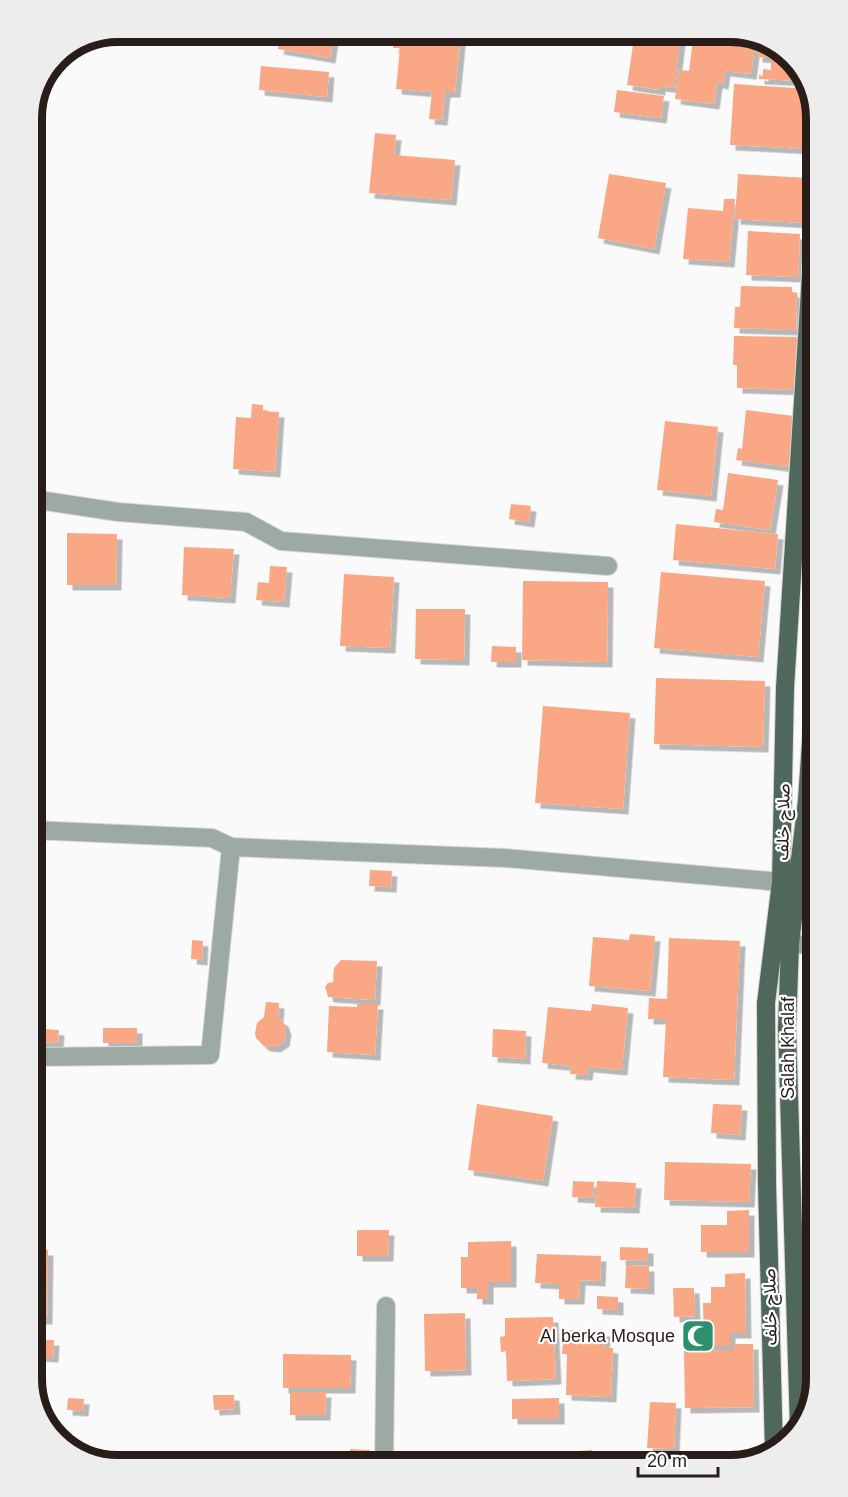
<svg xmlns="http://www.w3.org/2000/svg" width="848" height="1497" viewBox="0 0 848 1497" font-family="Helvetica,Vazirmatn,sans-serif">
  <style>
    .building { fill: #f9a785; filter: url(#shadow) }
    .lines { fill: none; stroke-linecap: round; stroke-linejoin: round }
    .minor-casing { stroke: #d8d7d6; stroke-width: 20 }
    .major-casing { stroke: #d8d7d6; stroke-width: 20 }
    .minor { stroke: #9daaa3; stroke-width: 18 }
    .major { stroke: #50675c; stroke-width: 18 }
    .labels { text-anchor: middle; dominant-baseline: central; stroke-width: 4.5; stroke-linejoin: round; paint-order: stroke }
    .street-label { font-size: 18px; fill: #281d19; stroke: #fff }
    .poi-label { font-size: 18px; fill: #281d19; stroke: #fff; text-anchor: end }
    .rim { fill: none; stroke: #281d19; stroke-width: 8 }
  </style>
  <defs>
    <filter id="shadow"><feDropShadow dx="5.5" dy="5.5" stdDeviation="0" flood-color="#0004"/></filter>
  </defs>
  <rect width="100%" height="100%" fill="#fafafa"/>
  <path class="building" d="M126,32h20l-1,5 -20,-2z
    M281,32h53l-4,26 -52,-9z
    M352,32h20v4z
    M395,32h66l-6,60h-10l-3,28 -13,-1 3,-27 -36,-3 4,-41h-7z
    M635,32h46l-7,56 -14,-2v4l-33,-5z
    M694,32l62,7 -5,35 -26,-3 -2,13 -6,-1 -3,21 -39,-5 4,-29 10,1z
    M758,40l20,6 27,31v4l-46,-2v-4l4,1v-7l8,1v-12l-14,-1z
    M261,66l68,6 -2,25 -68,-7z
    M734,84l76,5 -3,60 -77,-4z
    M617,90l47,6 -3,22 -47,-6z
    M375,133l21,2 -2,20 61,5 -4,40 -82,-7z
    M609,174l57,9 -12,66 -56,-11z
    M738,174l71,4 -3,45 -71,-4z
    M724,199h11l-6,63 -46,-3 5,-51 35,3z
    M748,231l52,3 -2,43 -52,-2z
    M741,286l51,1v5l5,1 -1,37 -62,-2 1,-21h5z
    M734,336l67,1 -1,53 -63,-2v-23h-4z
    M252,404l11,1v6l16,1 -4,60 -42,-3 3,-52 15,1z
    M746,410l48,6 -6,51 -52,-7 2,-12 4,1z
    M665,421l53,6 -7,69 -54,-6z
    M728,473l50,7 -8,50 -56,-8 2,-13 7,1z
    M511,504l20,2 -2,16 -20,-3z
    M676,524l102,10 -3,35 -102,-9z
    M67,533l50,1 -1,51h-49z
    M184,547l50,2 -4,49 -48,-3z
    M270,566l17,1 -3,35 -28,-2 2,-18 11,1z
    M661,572l104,9 -7,76 -104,-9z
    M344,574l50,3 -4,71 -50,-2z
    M523,581l85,1 -1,80 -85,-2z
    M416,609h49l-1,51 -49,-1z
    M492,646l24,1v15h-25z
    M656,678l109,3 -2,66 -109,-3z
    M543,706l87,7 -7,96 -88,-6z
    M370,870l22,1 -1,16 -22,-1z
    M630,934l25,2 -5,55 -61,-5 4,-49 36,3z
    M669,938l71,3 -6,139 -71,-3 3,-58h-18l1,-21 18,1z
    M192,940l11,1 -1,19 -11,-1z
    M341,960l36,1 -2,39 -47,-3 -3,-10 3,-4 5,-1 1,-14z
    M813,964h3v96h-3z
    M266,1002l13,1 -1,15 5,3 3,9 -2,11 -9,6 -11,-1 -8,-8 -1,-5 2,-10 7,-6z
    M357,1004h21l-3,51 -48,-3 2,-46 28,1z
    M592,1004l36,4 -6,62 -34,-3 -1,8 -17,-1 1,-8 -29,-3 6,-56 43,4z
    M32,1028l27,2 -1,13 -26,-1z
    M103,1028h34v15h-34z
    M493,1029l33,2 -1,28 -33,-2z
    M477,1104l76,12 -10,65 -75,-11z
    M713,1104l29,1 -2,30 -29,-2z
    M665,1162l86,2 -2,38 -85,-2z
    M573,1181l21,1 -1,16 -21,-1z
    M597,1181l39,2 -2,25 -39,-1z
    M749,1210v42h-48v-27h26v-14z
    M357,1230h32l-1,26h-31z
    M511,1241v41h-23v17h-11v-11h-16v-31h7v-15z
    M620,1247l28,1v13l-28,-1z
    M32,1250h16l-1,69h-15z
    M537,1254l64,2 -1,25 -20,-1 -1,19h-20v-15l-24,-1z
    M626,1265l23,1v23l-24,-1z
    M745,1273l1,60h-16v13h-26l-1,-43h8v-16h14v-13z
    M673,1288h21l1,28 -21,1z
    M597,1296l21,1v13l-21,-1z
    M465,1313l1,57 -41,1 -1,-57z
    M553,1317l3,62 -49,2 -1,-30 -5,1 -1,-15 5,-1v-18z
    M564,1330l41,1 -1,16 9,1 -2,49 -45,-2 1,-41h-5z
    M34,1340h20l-1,17 -19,-1z
    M733,1344h20l1,63 -69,1 -1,-57 49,-1z
    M283,1354l68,1 -1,33h-67z
    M290,1392h36l-1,23h-35z
    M213,1395h21l1,14 -21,1z
    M68,1398l16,1 -1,12 -16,-1z
    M559,1398v21h-47v-20z
    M650,1402l26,1 -2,46 -27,-1z
    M350,1449l20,1 -1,15h-20z
    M592,1450l1,15h-56v-11z
    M650,1452l25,1 -1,12h-25z
    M127,1454v11h-14l-31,-10z"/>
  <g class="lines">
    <defs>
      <path id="minor" d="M32,499l86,13 128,10 35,19 327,25
        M32,830l180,8 19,9 274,11 276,24
        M790,944l26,1
        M32,1057l178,-2 21,-208
        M384,1465l2,-159"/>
      <path id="major" d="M799,1429l-12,-401 3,-84 17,-144 9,-132
        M774,1451l-7,-267 -1,-181 15,-121 4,-194 31,-495"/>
    </defs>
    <use href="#minor" class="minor-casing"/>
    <use href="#major" class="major-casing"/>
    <use href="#minor" class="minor"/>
    <use href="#major" class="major"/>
  </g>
  <defs>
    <symbol id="mosque-square" viewBox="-11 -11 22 22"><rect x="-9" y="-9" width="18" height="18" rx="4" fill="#2c916c" stroke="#fff"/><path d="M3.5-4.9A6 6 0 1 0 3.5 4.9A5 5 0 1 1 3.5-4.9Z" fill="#fff"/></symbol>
  </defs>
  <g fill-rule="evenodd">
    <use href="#mosque-square" x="679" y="1317" width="38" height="38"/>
  </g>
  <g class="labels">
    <g class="street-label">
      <text transform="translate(783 822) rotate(-89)">صلاح خلف</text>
      <text transform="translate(788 1048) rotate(-90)">Salah Khalaf</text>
      <text transform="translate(770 1307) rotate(-91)">صلاح خلف</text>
    </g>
    <g class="poi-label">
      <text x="675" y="1336">Al berka Mosque</text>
    </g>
  </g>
  <path d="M0 0H848V1497H0ZM118 42H730A76 76 0 0 1 806 118V1379A76 76 0 0 1 730 1455H118A76 76 0 0 1 42 1379V118A76 76 0 0 1 118 42Z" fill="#eeeded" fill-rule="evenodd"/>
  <path class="rim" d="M118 42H730A76 76 0 0 1 806 118V1379A76 76 0 0 1 730 1455H118A76 76 0 0 1 42 1379V118A76 76 0 0 1 118 42Z"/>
  <path d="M638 1467v9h80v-9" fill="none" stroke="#281d19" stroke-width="3"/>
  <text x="647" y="1467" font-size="18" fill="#281d19" stroke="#ffffff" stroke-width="4.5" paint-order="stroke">20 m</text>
</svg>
